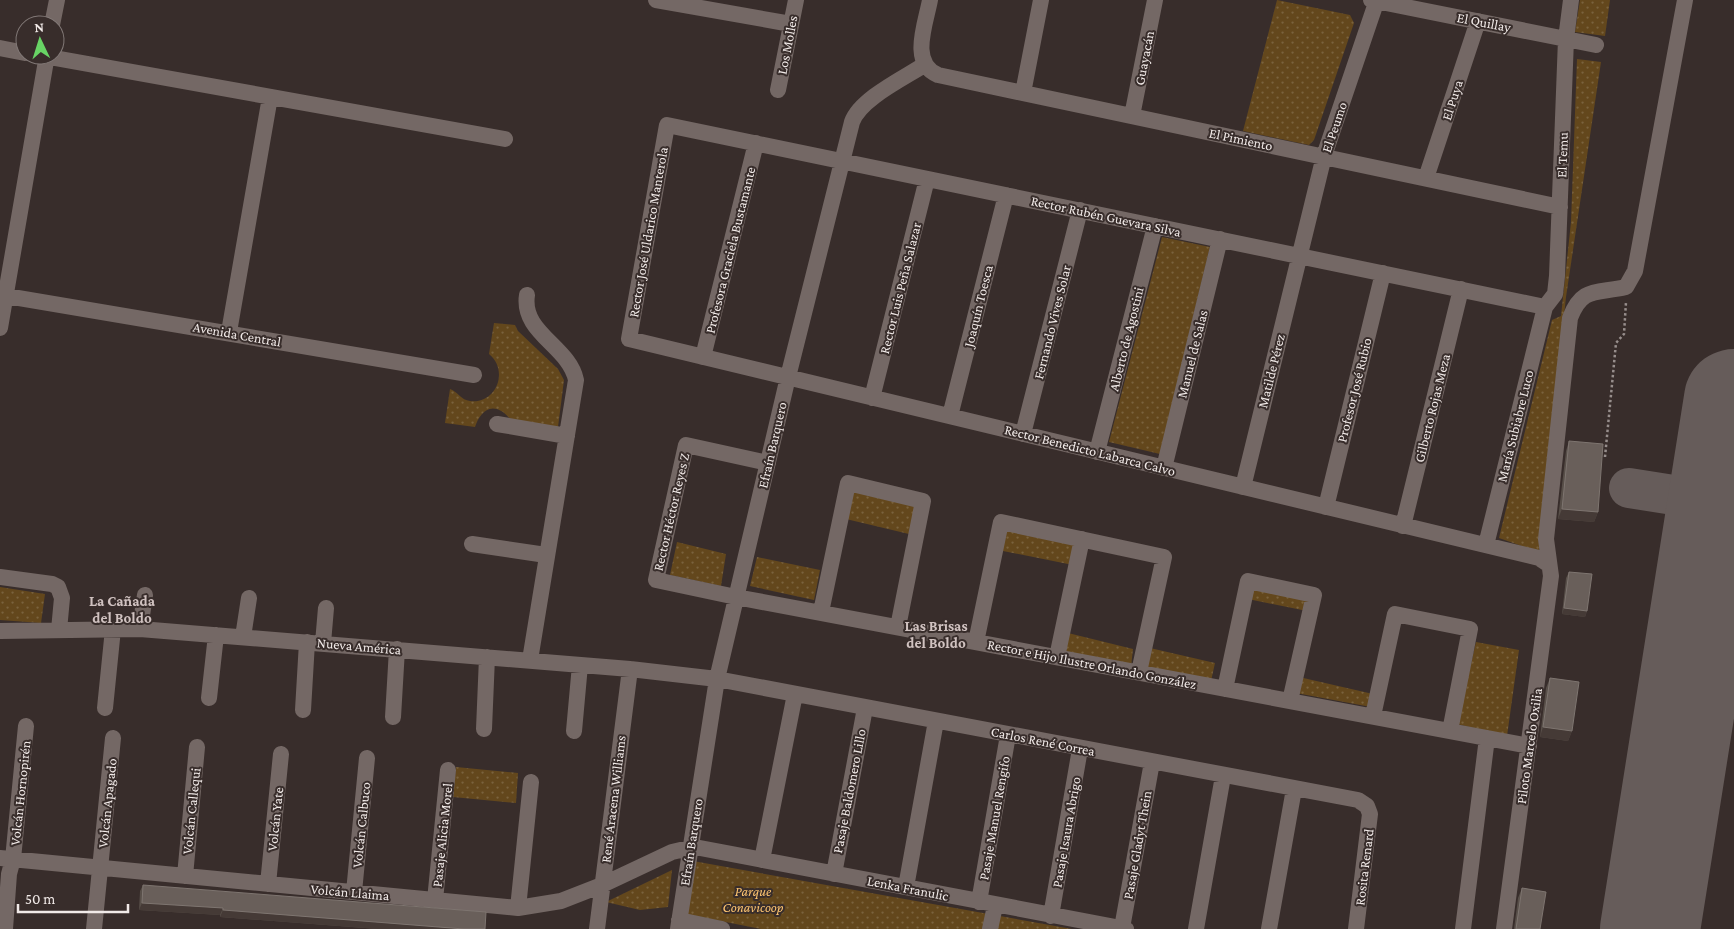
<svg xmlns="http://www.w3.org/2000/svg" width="1734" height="929" viewBox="0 0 1734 929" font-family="'Crimson Pro',serif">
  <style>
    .grass { fill: url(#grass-dots) }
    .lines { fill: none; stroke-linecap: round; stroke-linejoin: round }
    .taxiway { stroke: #665c5a; stroke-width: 40 }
    .runway { stroke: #665c5a; stroke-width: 100 }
    .path { stroke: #978e8c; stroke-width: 2.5; stroke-dasharray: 2.5 2.5; stroke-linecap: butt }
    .minor { stroke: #746865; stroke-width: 16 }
    .wall { fill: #584f49 }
    .shaded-wall { fill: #453a36 }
    .building { fill: #695f5a; stroke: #7e7570 }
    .labels { text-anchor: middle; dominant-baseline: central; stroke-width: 4; stroke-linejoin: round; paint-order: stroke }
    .street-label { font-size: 14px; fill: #f1eae8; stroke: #382d2b }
    .park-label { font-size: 14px; font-style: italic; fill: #fdc470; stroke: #382d2b }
    .neighbourhood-label { font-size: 15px; font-weight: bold; fill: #d0c2c0; stroke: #382d2b }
  </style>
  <defs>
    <pattern id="grass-dots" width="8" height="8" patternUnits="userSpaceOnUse" patternTransform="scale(1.25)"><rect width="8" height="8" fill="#63471c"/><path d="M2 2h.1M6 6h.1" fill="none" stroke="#7a623d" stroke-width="1.8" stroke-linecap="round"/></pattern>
  </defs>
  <rect width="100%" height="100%" fill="#382d2b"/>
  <path class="grass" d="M1277,0l73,15 4,8 -40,117 -5,5 -66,-14z
    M1580,0h30l-5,36 -30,-4z
    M1577,59l24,3 -35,235 -27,255 -40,-14 53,-218 9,-4 10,-94z
    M1162,237l48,10 -50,207 -51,-12z
    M494,323l21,2 3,6 40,38 6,11 -6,47c-15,-2 -33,-3 -46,-8 -4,-1 -6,-5 -9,-7 -15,-10 -24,3 -28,15l-30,-4 5,-34c8,3 11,11 20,12 27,3 39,-31 19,-47z
    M852,491l64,14 -7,29 -63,-15z
    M1003,525l76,16 -6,24 -75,-15z
    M677,542l49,12 -5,32 -51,-11z
    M757,557l63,13 -6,30 -64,-14z
    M1251,584l59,13 -3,14 -59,-12z
    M0,587l45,7 -4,29 -41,-3z
    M1068,633l65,16 -2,18 -66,-16z
    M1476,642l43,8 -12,86 -50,-12z
    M1150,648l65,15 -4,18 -65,-12z
    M1299,677l74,17 -2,13 -75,-14z
    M456,767l62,6 -2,30 -63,-6z
    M693,861l379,68h-311l-76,-15z
    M672,870l-4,37 -28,3 -34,-8z"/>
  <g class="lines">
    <path class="taxiway" d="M1629,488l89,14"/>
    <path class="runway" d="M1650,929l84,-530"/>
    <path class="path" d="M1605,457l11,-114 8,-9 2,-32"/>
    <path class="minor" d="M656,0l135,24
      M930,0c-4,23 -21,63 8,75l622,132
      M1371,0l225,45
      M52,25l5,-25
      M0,48l25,5
      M38,55l467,84
      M778,90l18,-90
      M1023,93l18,-93
      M1132,116l23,-116
      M1426,178l52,-157
      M0,295l474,80
      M527,295c-6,38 42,51 49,85l-46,280
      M1545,307l-878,-182 -38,214 910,219 9,6
      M1545,307l10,-13 2,-18 9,-237 5,-39
      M0,328l47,-273
      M229,332l41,-235
      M703,357l53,-214
      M872,398l55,-219
      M950,416l56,-221
      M497,424l70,12
      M1023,434l57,-224
      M1097,452l58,-226
      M768,463l-82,-18 -30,135 80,17 793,149
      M1164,468l56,-229
      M1243,487l81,-331 53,-156
      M1326,507l57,-234
      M1403,526l58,-237
      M472,544l74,11
      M1486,545l59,-238
      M0,577l52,7 6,3 4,11 -3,32
      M821,612l27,-129 75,18 -25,126
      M140,629l5,-34
      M0,631l140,-2 490,40 87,10 641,121 9,6 3,8 -14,115
      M243,637l6,-39
      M976,642l25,-120 163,35 -25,115
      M323,643l3,-35
      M1057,657l25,-118
      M1225,689l23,-108 66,14 -24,106
      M209,698l7,-63
      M105,708l8,-79
      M303,710l4,-68
      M1373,716l22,-102 75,15 -20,102
      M393,717l4,-68
      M484,729l3,-72
      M574,731l6,-66
      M0,858l518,50 43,-7 41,-16 70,-33 17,-4h11l426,81
      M762,860l33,-166
      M834,874l31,-166
      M185,876l12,-129
      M268,884l13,-130
      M906,887l30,-166
      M354,892l13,-134
      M435,900l13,-130
      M979,902l29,-167
      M518,908l13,-126
      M1051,916l29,-167
      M679,920l43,9
      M1122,928l30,-166
      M5,929l4,-55 4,-15 13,-133
      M94,929l19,-191
      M597,929l33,-260
      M678,929l39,-250 71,-302 64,-255c8,-23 52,-44 72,-57
      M990,929l5,-23
      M1196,929l27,-153
      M1269,929l25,-140
      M1463,929l24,-191
      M1504,929l47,-353 -5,-37 24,-221c12,-32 27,-24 56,-31l9,-16 50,-271"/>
  </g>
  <path class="wall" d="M1569,441l29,71 -4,10 -36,-3 8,-68z
    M1569,572l18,39 -2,6 -23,-3 4,-36z
    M1550,678l22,53 -4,10 -28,-4 6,-49z
    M143,885l342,44h-107l-158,-12v-2l-81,-5 1,-19z
    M1522,888l18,41h-26l4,-31z"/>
  <path class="shaded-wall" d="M1562,509l36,3 -4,10 -36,-3z
    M1564,608l23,3 -2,6 -23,-3z
    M1543,727l29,4 -4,10 -28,-4z
    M142,903l81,5 -3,7 -81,-5z
    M223,910l241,19h-86l-158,-12z"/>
  <path class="building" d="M1569,441l34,3 -5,68 -36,-3z
    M1569,572l23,2 -5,37 -23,-3z
    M1550,678l29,4 -7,49 -29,-4z
    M143,885l343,27 -1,17h-21l-241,-19v-2l-81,-5z
    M1522,888l24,4 -6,37h-24z"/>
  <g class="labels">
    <g class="street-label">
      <text transform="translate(1484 22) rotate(11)">El Quillay</text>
      <text transform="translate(787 45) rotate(-79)">Los Molles</text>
      <text transform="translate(1144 58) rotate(-79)">Guayacán</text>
      <text transform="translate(1452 100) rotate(-72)">El Puya</text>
      <text transform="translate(1334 127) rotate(-71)">El Peumo</text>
      <text transform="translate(1241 139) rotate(12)">El Pimiento</text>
      <text transform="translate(1562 155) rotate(-88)">El Temu</text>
      <text transform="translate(1106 216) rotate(12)">Rector Rubén Guevara Silva</text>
      <text transform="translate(648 232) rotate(-80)">Rector José Uldarico Manterola</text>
      <text transform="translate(730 250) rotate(-76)">Profesora Graciela Bustamante</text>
      <text transform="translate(900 288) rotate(-76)">Rector Luis Peña Salazar</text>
      <text transform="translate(978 306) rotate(-76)">Joaquín Toesca</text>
      <text transform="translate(1052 322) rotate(-76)">Fernando Vives Solar</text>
      <text transform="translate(237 334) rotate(10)">Avenida Central</text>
      <text transform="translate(1126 339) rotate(-76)">Alberto de Agostini</text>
      <text transform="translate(1192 354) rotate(-76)">Manuel de Salas</text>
      <text transform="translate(1271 371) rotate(-76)">Matilde Pérez</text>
      <text transform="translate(1354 390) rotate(-76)">Profesor José Rubio</text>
      <text transform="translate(1432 408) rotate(-76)">Gilberto Rojas Meza</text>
      <text transform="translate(1515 426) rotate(-76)">María Subiabre Luco</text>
      <text transform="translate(772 445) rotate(-77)">Efraín Barquero</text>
      <text transform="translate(1090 450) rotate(14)">Rector Benedicto Labarca Calvo</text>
      <text transform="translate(671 512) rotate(-77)">Rector Héctor Reyes Z</text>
      <text transform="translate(359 646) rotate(5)">Nueva América</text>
      <text transform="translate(1092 664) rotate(11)">Rector e Hijo Ilustre Orlando González</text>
      <text transform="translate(1043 741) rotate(11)">Carlos René Correa</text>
      <text transform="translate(1529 746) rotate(-82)">Piloto Marcelo Oxilia</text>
      <text transform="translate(849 791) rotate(-79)">Pasaje Baldomero Lillo</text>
      <text transform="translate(20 793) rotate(-84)">Volcán Hornopirén</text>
      <text transform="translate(613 799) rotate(-83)">René Aracena Williams</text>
      <text transform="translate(107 803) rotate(-84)">Volcán Apagado</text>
      <text transform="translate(191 811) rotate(-84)">Volcán Callequi</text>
      <text transform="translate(994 818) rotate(-80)">Pasaje Manuel Rengifo</text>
      <text transform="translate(275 819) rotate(-84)">Volcán Yate</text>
      <text transform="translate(361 825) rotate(-84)">Volcán Calbuco</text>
      <text transform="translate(1066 832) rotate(-80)">Pasaje Isaura Abrigo</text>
      <text transform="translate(442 835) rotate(-84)">Pasaje Alicia Morel</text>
      <text transform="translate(691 842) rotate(-81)">Efraín Barquero</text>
      <text transform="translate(1137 845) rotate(-80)">Pasaje Gladyt Thein</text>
      <text transform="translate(1364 867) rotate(-83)">Rosita Renard</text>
      <text transform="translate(908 888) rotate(11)">Lenka Franulic</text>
      <text transform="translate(350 892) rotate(5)">Volcán Llaima</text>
    </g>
    <g class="park-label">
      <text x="753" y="891">Parque<tspan x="753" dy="16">Conavicoop</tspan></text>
    </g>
    <g class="neighbourhood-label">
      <text x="122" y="601">La Cañada<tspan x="122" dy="17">del Boldo</tspan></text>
      <text x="936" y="626">Las Brisas<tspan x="936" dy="17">del Boldo</tspan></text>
    </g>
  </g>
  <g transform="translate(40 40) rotate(356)"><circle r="24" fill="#382d2b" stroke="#827977"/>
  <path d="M0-4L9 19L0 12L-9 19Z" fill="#68d465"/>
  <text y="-8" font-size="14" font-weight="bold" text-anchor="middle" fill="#f1eae8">N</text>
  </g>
  <path d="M18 904v8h110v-8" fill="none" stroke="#f1eae8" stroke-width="2.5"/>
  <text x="25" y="904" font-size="15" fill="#f1eae8" stroke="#382d2b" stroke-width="4" paint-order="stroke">50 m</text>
</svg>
